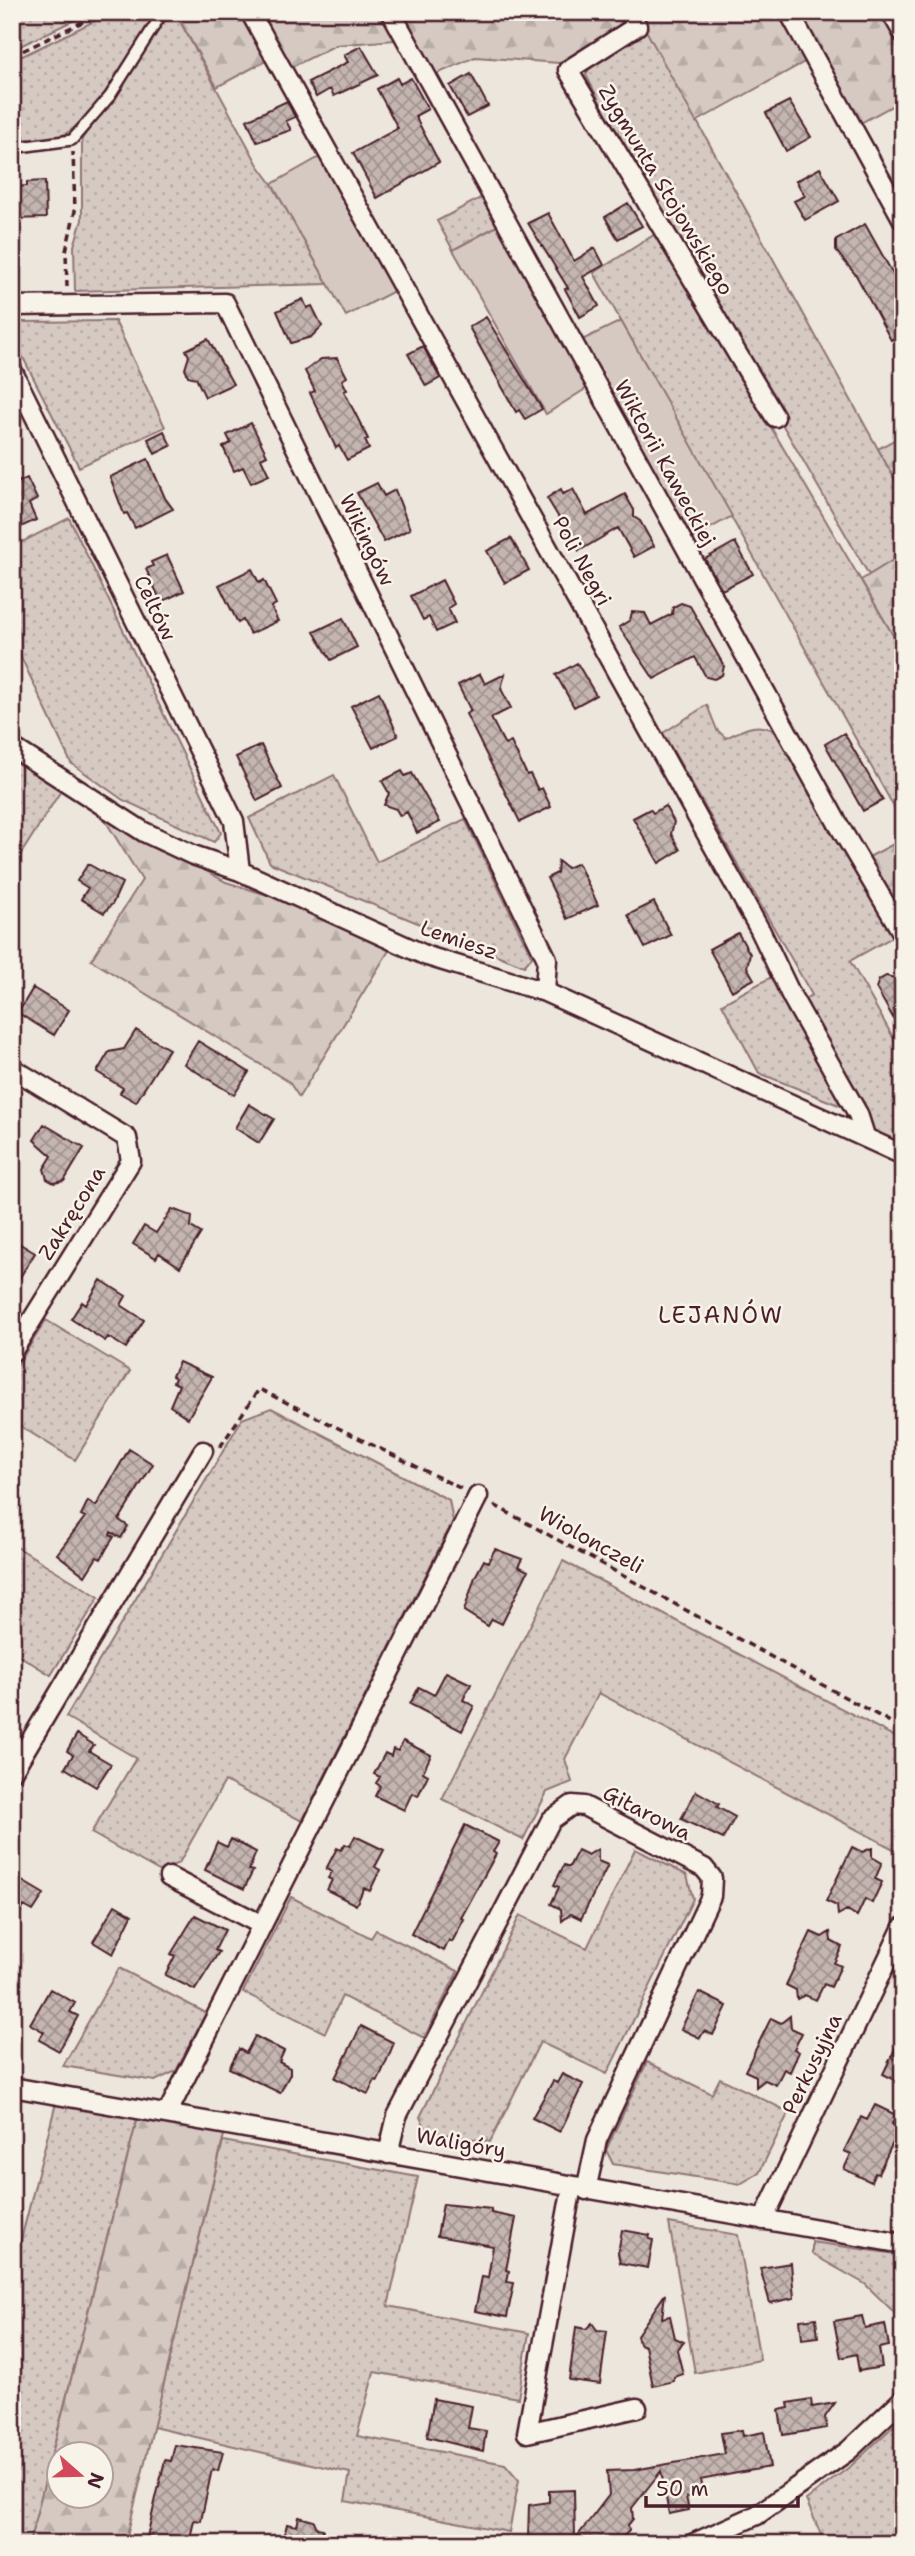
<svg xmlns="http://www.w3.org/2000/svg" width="915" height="2556" viewBox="0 0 915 2556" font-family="'Shantell Sans',sans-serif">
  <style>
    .grass { fill: url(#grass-dots); stroke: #907476; stroke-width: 2 }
    .forest { fill: url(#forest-firs); stroke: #907476; stroke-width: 2; fill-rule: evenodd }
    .garden { fill: #d5c9c2; stroke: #907476; stroke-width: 2 }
    .building { fill: url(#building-cross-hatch); stroke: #4a1f2b; stroke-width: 2 }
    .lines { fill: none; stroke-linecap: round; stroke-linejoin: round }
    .lane-casing { stroke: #4a1f2b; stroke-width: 14 }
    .street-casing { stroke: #4a1f2b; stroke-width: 23 }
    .path { stroke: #4a1f2b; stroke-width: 3.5; stroke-dasharray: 7 5; stroke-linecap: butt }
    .lane { stroke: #f7f3e8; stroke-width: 9 }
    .street { stroke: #f7f3e8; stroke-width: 18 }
    .labels { text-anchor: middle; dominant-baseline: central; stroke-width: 5; stroke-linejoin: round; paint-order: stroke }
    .street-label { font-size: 21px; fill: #4a1f2b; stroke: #f7f3e8 }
    .neighbourhood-label { font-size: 23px; letter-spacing: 2px; fill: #4a1f2b; stroke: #f7f3e8 }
  </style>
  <defs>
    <pattern id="grass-dots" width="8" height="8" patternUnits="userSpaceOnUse" patternTransform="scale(1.75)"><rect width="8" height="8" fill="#d5c9c2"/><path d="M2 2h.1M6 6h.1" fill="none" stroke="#b8aca7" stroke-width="1.8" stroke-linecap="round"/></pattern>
    <pattern id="forest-firs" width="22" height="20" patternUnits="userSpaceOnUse" patternTransform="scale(1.75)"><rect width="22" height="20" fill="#d5c9c2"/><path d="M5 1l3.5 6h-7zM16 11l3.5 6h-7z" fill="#b8aca7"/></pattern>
    <pattern id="building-cross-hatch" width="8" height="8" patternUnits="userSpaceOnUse" patternTransform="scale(1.75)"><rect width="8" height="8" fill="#c4b5b0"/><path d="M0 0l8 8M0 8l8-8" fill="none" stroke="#a1938f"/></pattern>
  </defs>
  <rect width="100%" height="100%" fill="#ece6dd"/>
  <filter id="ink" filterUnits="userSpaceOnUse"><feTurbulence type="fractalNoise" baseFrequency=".0143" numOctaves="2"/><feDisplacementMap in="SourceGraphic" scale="14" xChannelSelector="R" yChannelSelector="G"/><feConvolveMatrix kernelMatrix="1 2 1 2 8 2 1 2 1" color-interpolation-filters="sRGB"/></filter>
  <g filter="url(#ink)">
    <path class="grass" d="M21,12h70l-79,38v-34z
      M113,12h43c-20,31 -62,110 -95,124 -13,5 -35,3 -49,3v-78z
      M169,12h6l83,153 14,19 56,100 -253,7 -1,-45 8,-26v-81z
      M647,31l256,463v60l-34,21 -243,-422 -40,-78 5,-11z
      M484,196l15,29 -46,25 -16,-29z
      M657,233l246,419v171l-309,-550z
      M115,321l50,106 -86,40 -66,-129 8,-16z
      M69,518l152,315 -7,9 -91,-42 -52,-37 -59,-125v-91z
      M707,705l10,25 9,8c19,-10 34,-18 53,-4l115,202 -44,25 53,94v93l-29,-14 -71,-128 3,-8 6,-3 -149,-262z
      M12,759l50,30 -50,79z
      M334,775l43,87 88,-43 67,138 -8,9 -254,-103 -21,-45z
      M775,975l66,131 -82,-33 -37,-69z
      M46,1320l84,51 -55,89 -63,-39v-47z
      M271,1408l178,92 4,21 -151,300 -77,-40 -46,82 -20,8 -68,-38 45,-75 -70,-41 176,-298z
      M12,1544l87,53 -48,78 -39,-24z
      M563,1561l340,180v113l-304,-161 -34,66 7,23 -25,10 -24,48 -81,-41z
      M635,1849l52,26 6,24 -86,175 -67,-32 -50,100 -63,-11 -7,-14 100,-202 67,33z
      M291,1897l80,41 5,-8 82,41 -34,67 -82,-42 -17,37 -82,-41z
      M119,1968l87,45 -30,58 -21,10 -92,-15z
      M647,2062l65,32 8,-16 69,34 -30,61 -19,11 -127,-20 -7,-14z
      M56,2103l82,13 -109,428h-17v-269z
      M223,2141l195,36 -30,129 141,27 -11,65 -144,-26 -17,64 148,28 14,16 -10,52 -164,-31 5,-28 -197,-46z
      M669,2223l69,12 22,125 -65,13z
      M812,2242l91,13v66l-38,-37 -53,-30z
      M903,2417v127h-78l-19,-44 46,-35z"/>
    <path class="forest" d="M175,12h69l27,46 -54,29z
      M262,12h118l16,28 -60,5 -46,23z
      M396,12h227l2,3 -7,13 -59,35 -84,-6 -45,20z
      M636,12h146l26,48 -112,62z
      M798,12h85l20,36v52l-44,24z
      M903,435v59l-25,-45z
      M903,554v98l-42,-72z
      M100,812l126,70 57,18 110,44 -94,153 -10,-15 -198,-122 51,-80z
      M903,839v80l-34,-62z
      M138,2116l87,15 -100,413h-96zM60,2454h42v42h-42z"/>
    <path class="garden" d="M323,155l75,134 -52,27 -74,-132z
      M499,225l88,163 -41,26 -93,-164z
      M621,321l111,195 -45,25 -107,-200z"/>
    <path class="building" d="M361,46l17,29 -44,21 -4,-7 -14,8 -8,-15 40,-20 -4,-7z
      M471,74l17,32 -21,11 -17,-31z
      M397,78l3,6 11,-6 17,31 -13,7 24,46 -62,36 -24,-45 45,-25 -21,-39z
      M287,101l8,16 -9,4 5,9 -34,12 -10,-22z
      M789,101l22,36 -25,14 -20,-38z
      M820,168l19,33 -34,19 -11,-19 11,-5 -9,-15z
      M45,181l1,37 -34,1v-32l15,-1v-4z
      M628,203l14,23 -24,13 -13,-22z
      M548,213l26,48 21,-13 9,17 -21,12 16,29 -19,11 -15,-28 3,-1 -40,-65z
      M865,224l33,59 5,-2v52l-12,7 -35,-65 -20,-24v-11z
      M303,299l4,9 5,-2 10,20 -11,11 -20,6 -14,-32z
      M486,317l56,92 -17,10 -6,-9 -3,2 -47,-85z
      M208,339l25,45 -28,13 -9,-19 -8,-2 -3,-7 4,-13 -3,-6z
      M423,346l17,32 -14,8 -18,-32z
      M337,358l10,19 -5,3 5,10 -3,1 24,48 -3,1 4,9 -22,11 -8,-14 -3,2 -26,-55 5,-2 -10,-20 16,-12z
      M251,423l16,32 -6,3 8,17 -18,8 -8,-16 -9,4 -11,-24 8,-4 -4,-8z
      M164,431l7,15 -16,8 -7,-15z
      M148,459l17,39 8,11 -38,19 -8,-15 -3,1 -14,-37z
      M12,469l7,13 8,-4 10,21 -8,5 7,16 -24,11z
      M377,483l7,13 11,-6 15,39 -26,13 -27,-49z
      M561,489l2,5 10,-5 14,26 38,-21 9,16v7l6,4 14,25 -20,11 -16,-29 -39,23 -32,-53z
      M511,538l18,32 -24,13 -18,-32z
      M735,542l18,32 -31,16 -17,-31z
      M167,555l17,36 -23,11 -15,-33 7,-3 -2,-4z
      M252,569l7,14 5,-3 12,24 -5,3 7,14 -28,13 -7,-14 -5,3 -19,-38z
      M442,580l12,24 -6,4 7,15 -19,9 -7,-15 -6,3 -12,-24z
      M681,603l9,3 34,60 -2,9 -8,4 -8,-2 -11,-20 -41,22 -35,-52 11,-7 2,-8 13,1 6,12 21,-11 1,-7z
      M343,618l14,29 -26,13 -17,-28z
      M577,663l19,32 -22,12 -18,-32z
      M480,674l5,10 20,-10 -4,15 10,19 -20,10 14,27 6,-3 16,33 3,-1 8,16 4,-2 9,19 -31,15 -54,-108 5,-3 -13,-26z
      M379,692l19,44 -25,12 -22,-42z
      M844,733l39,67 -20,11 -38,-67z
      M261,745l21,43 -25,13 -21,-44z
      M402,771l3,5 7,-3 28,49 -23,11 -10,-21 -7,4 -4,-7 -12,-4 5,-12 -7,-12z
      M665,806l9,16 -3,12 9,16 -21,13 -26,-45 17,-9 3,4z
      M558,861l9,7 11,-5 20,42 -31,14 -20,-41 10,-5z
      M88,864l34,19 -9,20 -9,10 -23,-14 7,-11 -11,-7z
      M654,902l17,33 -26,13 -17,-33z
      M738,933l12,21 -3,13 7,12 -22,12 -23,-42z
      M886,976l9,2 8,14v43l-27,-47 3,-8z
      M33,988l36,22 -15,25 -36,-22z
      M136,1030l33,19 -33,53 -16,-9 3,-5 -26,-16 12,-20 15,-3z
      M198,1041l51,31 -15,23 -50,-31z
      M249,1104l25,15 -15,24 -24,-15z
      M44,1124l40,24 -20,33 -10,2 -7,-4 -3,-10 8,-13 -18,-16z
      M172,1209l20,7 -1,11 10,6 -21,34 -21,-14 -3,5 -23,-14 11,-18 12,7z
      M12,1239l23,14 -23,37z
      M101,1280l25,16 -5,9 23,15 -18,28 -18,-11 -3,4 -34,-22 11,-17 4,3z
      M179,1362l33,15 -24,41 -18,-12 9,-21 -6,-3 2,-4 -3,-2z
      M129,1449l24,15 -34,56 9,6 -7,12 -10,-6 -1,3 4,2 -7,11 -6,11 -4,-2 -12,19 -28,-22 28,-37 -4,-2 7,-14 8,5z
      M495,1549l27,10 -4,7 10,5 -26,53 -10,-5 -4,7 -24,-15 11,-34 9,-17 4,2z
      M446,1672l25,12 -8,16 11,6 -12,25 -52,-27 9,-17 15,8z
      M77,1734l17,11 -5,6 22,13 -15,23 -31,-19 8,-13 -6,-4z
      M403,1741l28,14 -8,17 5,3 -10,21 -6,-3 -8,17 -29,-14 5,-10 -4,-3 4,-6 -6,-3 11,-21 6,3 2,-7 5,2z
      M696,1791l23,13 -2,3 18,10 -12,22 -42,-20z
      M465,1825l34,17 -6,10 3,2 -35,64 3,1 -12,23 -3,-2 -5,11 -33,-17z
      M355,1836l29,14 -9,17 5,3 -10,21 -6,-3 -8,17 -29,-15 5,-10 -4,-2 4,-6 -6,-3 11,-21 4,2 4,-6 5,2z
      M231,1839l25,13 -7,18 4,1 -9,18 -39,-19 12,-28 10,5z
      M852,1847l10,5 10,-4v9l10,6 -7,16 7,3 -10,21 -7,-4 -8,17 -10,-6 -9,5 -1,-9 -11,-5z
      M598,1849v12l10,4 -27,54 -10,-5 -9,7 -1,-12 -10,-5 8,-17 -5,-2 10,-20 5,2 9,-17 10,5z
      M12,1875l32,19 -11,17 -9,-5 -12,23z
      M115,1905l17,10 -19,39 -20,-12z
      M195,1915l30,15 -10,20 4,2 -24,38 -30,-15 10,-19 -4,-2z
      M811,1932l11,5 8,-5 1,9 11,6 -8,16 7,3 -10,21 -7,-3 -8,16 -11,-5 -8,4 -1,-9 -10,-5z
      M50,1989l25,14 -5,9 8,4 -19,35 -20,-11 5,-8 -14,-8z
      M699,1992l28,14 -14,29 -9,-4 -4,7 -19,-9z
      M790,2016l1,12 11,5 -8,16 5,3 -9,20 -6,-3 -8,16 -11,-5 -9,7v-11l-11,-5 26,-53 10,5z
      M361,2026l33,17 -16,38 -3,-1 -7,14 -33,-16z
      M903,2032v52l-20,-10z
      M255,2036l29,15 -5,11 11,6v6l-10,19 -51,-25 10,-19 7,4z
      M562,2074l21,10 -23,48 -28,-14 21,-37 4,2z
      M875,2105l21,10 -4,9 8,4 -22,46 -3,-1 -4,9 -27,-13 7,-15 -7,-3 17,-34 6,3z
      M443,2204l48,5v4l25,5 -10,52 3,1 -2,11 7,1 -7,34 -32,-6 7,-34 6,1 5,-32 -56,-10z
      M622,2230l28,5 -1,4 4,1 -5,28 -28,-5 -2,-10z
      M791,2263l3,35 -24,5 -10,-35z
      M665,2294l-3,24 8,-2 5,22 9,4 -7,8 6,24 -9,3v4l-21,5 -8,-40 -6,-2 -2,-9z
      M862,2316l3,12 20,-4 4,22 -10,2 3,19 -23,4 -3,-17 -15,4 -7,-37z
      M816,2318l2,19 -16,2 -2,-19z
      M592,2323l5,7 10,1 -7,53 -31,-4 7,-53 10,2z
      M434,2399l38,7 -4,22 18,3 -3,20 -56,-14z
      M811,2399l1,8 23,-4 -10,14 2,11 -44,7 -4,-25 10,-2 -1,-5z
      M742,2430l1,6 21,-4 6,35 -70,13 3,14 -17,3 3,13 -20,4 -8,-43 -29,37 1,11 -5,6 1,6 -9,9 -44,-2 33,-43 -2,-24 27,-1 91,-16 -4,-21z
      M175,2445l48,7 -5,19 -6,-2 -11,52 -7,-1 -5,24h-37l2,-6 -7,-1 9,-39 9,-38 6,1z
      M574,2490l1,48h-6v6h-24v-6l-17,1 1,-34 20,-3v-11z
      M299,2517l15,4 3,7 6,1 -3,15h-38l5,-20 10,2z"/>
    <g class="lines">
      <defs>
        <path id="lane" d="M12,148l60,-8 38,-44 53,-84"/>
        <path id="street" d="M250,12l510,918 32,67 66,117 7,22
          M391,12l447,812 65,110
          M630,12l7,14 -69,44 207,347
          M789,12l114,208
          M891,12l12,21
          M12,306l213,-3 322,656 -2,33
          M12,370l222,451 6,50
          M12,747l132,85 49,23 47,16 187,85 118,36 358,163
          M12,1068l115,70 4,23 -119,191
          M12,1772l191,-321
          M169,1877l93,48
          M12,2087l891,157
          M167,2114l311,-618
          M388,2154l9,-38 154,-296 21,-15 12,1 120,62 8,10 -1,18 -114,244 -11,50
          M572,2186l-45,247 110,-25
          M763,2220l140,-293
          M692,2544l65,-29 91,-64 55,-52"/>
      </defs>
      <use href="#lane" class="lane-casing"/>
      <use href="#street" class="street-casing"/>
      <path class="path" d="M12,56l91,-44
        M67,287l-1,-36 9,-40 -2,-59
        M220,1447l39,-58 203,100
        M494,1505l409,224"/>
      <use href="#lane" class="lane"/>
      <use href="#street" class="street"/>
    </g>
  </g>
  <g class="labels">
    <g class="street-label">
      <text transform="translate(666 190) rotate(59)">Zygmunta Stojowskiego</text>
      <text transform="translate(665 463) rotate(61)">Wiktorii Kaweckiej</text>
      <text transform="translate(367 540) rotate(64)">Wikingów</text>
      <text transform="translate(582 561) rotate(61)">Poli Negri</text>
      <text transform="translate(155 608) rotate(64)">Celtów</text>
      <text transform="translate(459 940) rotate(19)">Lemiesz</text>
      <text transform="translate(72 1213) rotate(-58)">Zakręcona</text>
      <text transform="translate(591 1540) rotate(29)">Wiolonczeli</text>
      <text transform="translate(647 1813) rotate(27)">Gitarowa</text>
      <text transform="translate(812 2064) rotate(-64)">Perkusyjna</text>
      <text transform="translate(461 2143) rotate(10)">Waligóry</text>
    </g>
    <g class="neighbourhood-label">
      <text x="721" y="1315">LEJANÓW</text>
    </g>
  </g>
  <rect width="915" height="2556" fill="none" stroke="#f7f3e8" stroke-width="42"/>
  <rect x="21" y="21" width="873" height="2514" fill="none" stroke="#4a1f2b" stroke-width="2.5" filter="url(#ink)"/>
  <g transform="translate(80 2475) rotate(110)"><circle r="33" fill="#f7f3e8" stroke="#b29e9c" stroke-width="2"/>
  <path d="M0-5L12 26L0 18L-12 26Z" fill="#d1495b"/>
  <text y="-10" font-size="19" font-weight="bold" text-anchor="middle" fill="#4a1f2b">N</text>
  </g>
  <path d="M646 2496v10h152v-10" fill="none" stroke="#4a1f2b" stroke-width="3.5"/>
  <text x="656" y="2496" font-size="21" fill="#4a1f2b" stroke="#f7f3e8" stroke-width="5" paint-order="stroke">50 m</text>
</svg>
